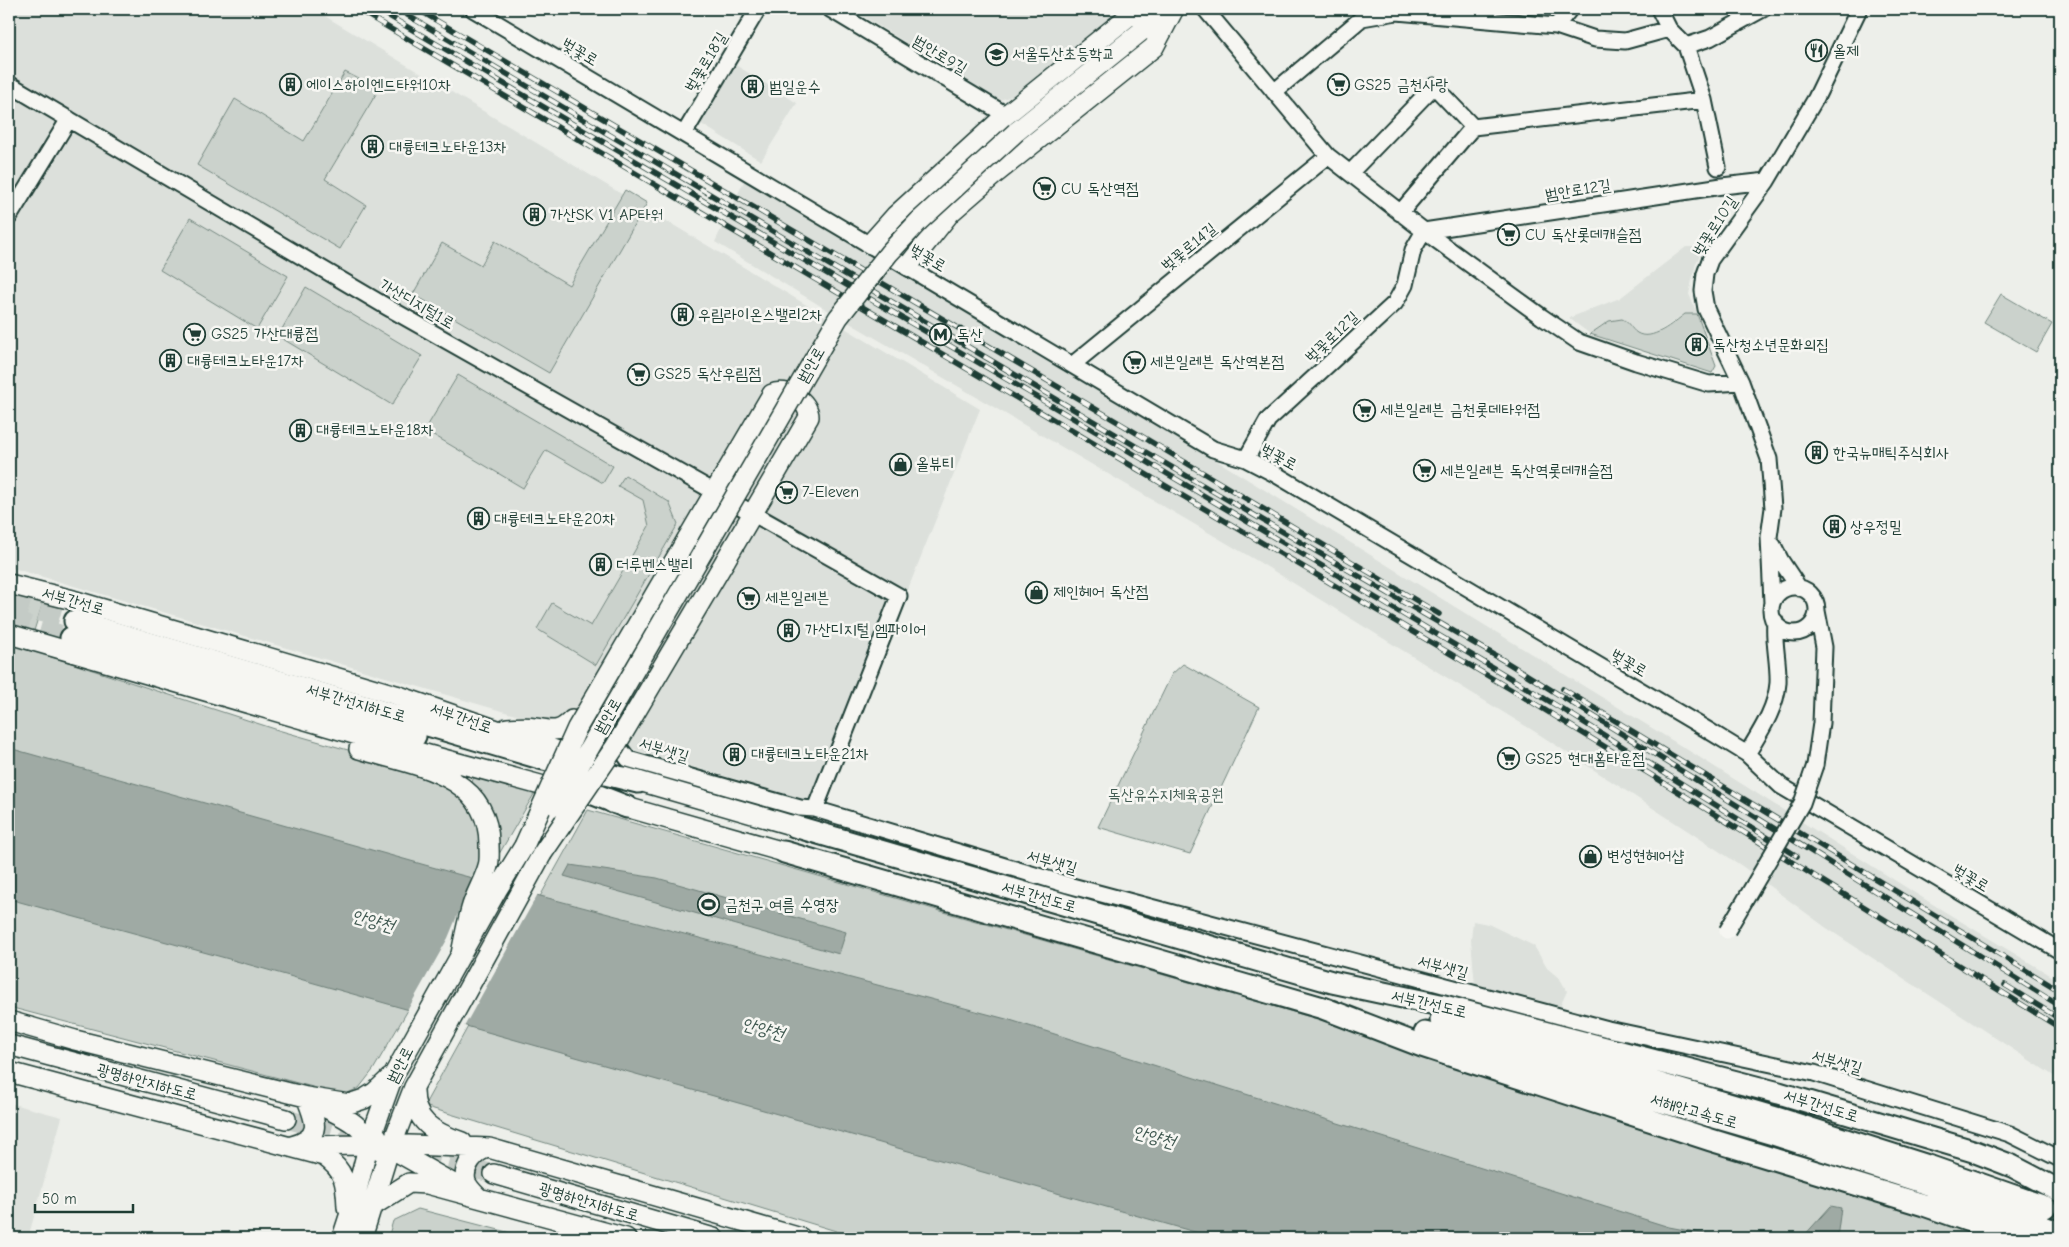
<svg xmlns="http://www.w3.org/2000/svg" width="2069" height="1247" viewBox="0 0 2069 1247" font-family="'Comic Neue','Poor Story',sans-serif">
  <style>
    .built { fill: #dce0db }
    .green { fill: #cbd2cc; stroke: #758880 }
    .water { fill: #9faaa4; stroke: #6c7e77 }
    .pier { fill: #edefea }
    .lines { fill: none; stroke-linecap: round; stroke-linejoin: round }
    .major-tunnel { stroke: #c4cbc6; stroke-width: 19; stroke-dasharray: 19 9; stroke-linecap: butt }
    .highway-tunnel { stroke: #c4cbc6; stroke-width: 21; stroke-dasharray: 21 11; stroke-linecap: butt }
    .minor-casing { stroke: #1f3d34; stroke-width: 19 }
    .major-casing { stroke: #1f3d34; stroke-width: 22 }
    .highway-casing { stroke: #1f3d34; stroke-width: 25 }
    .minor { stroke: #f6f6f2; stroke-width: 15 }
    .major { stroke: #f6f6f2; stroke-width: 19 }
    .highway { stroke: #f6f6f2; stroke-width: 21 }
    .rail-casing { stroke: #1f3d34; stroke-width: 5.5 }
    .rail { stroke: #f6f6f2; stroke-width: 4; stroke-dasharray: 11; stroke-linecap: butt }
    .minor-bridge-casing { stroke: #1f3d34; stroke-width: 19; stroke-linecap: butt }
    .major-bridge-casing { stroke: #1f3d34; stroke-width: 22; stroke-linecap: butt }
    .minor-bridge { stroke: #f6f6f2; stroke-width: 15 }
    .major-bridge { stroke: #f6f6f2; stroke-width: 19 }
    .labels { text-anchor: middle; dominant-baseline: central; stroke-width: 5; stroke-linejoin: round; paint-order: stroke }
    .poi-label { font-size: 16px; fill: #1f3d34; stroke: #f6f6f2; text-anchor: start }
    .street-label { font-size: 16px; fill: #1f3d34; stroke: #f6f6f2 }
    .park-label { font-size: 16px; fill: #415b52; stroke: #f6f6f2 }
    .water-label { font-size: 18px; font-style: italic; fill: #3f5850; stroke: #f6f6f2 }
  </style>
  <rect width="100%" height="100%" fill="#edefea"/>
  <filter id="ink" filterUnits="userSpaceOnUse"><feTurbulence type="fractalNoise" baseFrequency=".02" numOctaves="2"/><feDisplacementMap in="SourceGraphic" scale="10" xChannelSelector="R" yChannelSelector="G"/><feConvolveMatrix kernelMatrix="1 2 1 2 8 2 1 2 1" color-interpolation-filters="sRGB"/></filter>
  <g filter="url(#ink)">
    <path class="built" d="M9,9h304l667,400 -134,335 -19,62 -818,-239z
      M857,9h267l-112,87 -12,4 -144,-88z
      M734,64l63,39 -36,58 -63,-39z
      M745,179l422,251 524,322 251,158 118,71v99l-232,-151 -86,-63 -205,-133 -278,-171 -430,-251 -114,-69z
      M1686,247h18l-8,16 -7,31 8,20h-12l-29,19 -10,3 -9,-3 -11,-12 -24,4 -12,9 -21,-16 51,-20z
      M1473,921l15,3 46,22 13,22 13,11 7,12 -8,18 -84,-23 -4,-46z
      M9,1103l53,14 -34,121h-19z"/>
    <path class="green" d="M345,72l34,17 -54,90 41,26 -26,44 -143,-84 38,-66 69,42z
      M625,190l22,13 -98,170 -136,-79 29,-51 39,22 14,-24 74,44z
      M190,218l98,58 -31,53 -97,-59z
      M306,287l116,69 -30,49 -114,-69z
      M2001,294l51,30 -16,28 -52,-30z
      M1685,314h12l19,52 -4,7 -122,-39 19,-13 13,-2c7,3 9,10 15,14 15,9 36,-10 48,-19z
      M458,375l155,91 -10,17 -57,-33 -23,38 -98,-58z
      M625,475l44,27 9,22 -82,141 -59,-36 15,-26 39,23 58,-100 -6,-26 -25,-14z
      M9,591l35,8 -11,35 -24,-8z
      M9,643l269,87 161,46 33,6 3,-8 62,15 -164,281 -14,18 -16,7 -334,-88z
      M1183,664l76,43 -69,147 -92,-27 74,-153z
      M588,810l761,218 594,194 45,16h-1129l-435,-132z
      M418,1209l112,29h-142l5,-17z"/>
    <path class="water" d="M9,748l448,126 553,146 659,207 58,11h-511l-987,-279 -220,-60z
      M570,865l87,13 189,54 -7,22 -275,-78z
      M1831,1206l10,2 -4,30h-35z"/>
    <path class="pier" d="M474,875l65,17 -75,135 -57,-16 41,-73z"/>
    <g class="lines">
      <path class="major-tunnel" d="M286,1119l208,55"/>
      <path class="highway-tunnel" d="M9,602l66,19
        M9,621l62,17
        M2045,1207l15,6"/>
      <defs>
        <path id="minor" d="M473,9l740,440 33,10 29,15 431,255 41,25 34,32 279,165
          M830,9l176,106
          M1205,9l123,147 96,75 298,-45 45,-5
          M1659,9l10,20
          M1556,26l14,-17
          M1686,46l18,54 14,67
          M9,84l378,223 512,289 -84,213
          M1274,92l88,-74 35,-6 159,14 39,13 30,2 44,-12 17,17 24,-8 53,-29
          M684,134l74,-125
          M1350,173l84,-87 39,41
          M1400,213l73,-86 231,-27
          M9,217l60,-98
          M1072,365l256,-209
          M1246,459l22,-39 127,-117 10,-18 8,-35 11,-19 118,86 37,25 57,20 73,22 32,-2
          M1773,545l8,16 18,27
          M1771 610a23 23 0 1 1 46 0a23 23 0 1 1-46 0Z
          M1772,603l-3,-66 4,-29 -4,-49 -28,-77 -35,-73 -3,-18 2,-17 5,-14 57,-79 49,-83 43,-89
          M572,720l38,15 18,24 172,49 15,1 253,76 540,144 206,44 196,61 50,25
          M1747,754c13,-22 29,-45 31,-71 1,-20 -5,-41 -3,-62
          M1815,765l6,-42 3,-76 -7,-36"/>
        <path id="major" d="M1016,132l153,-123
          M870,244l25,-28 111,-101 123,-99 26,-7
          M908,266l42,-53 45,-39 159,-127 20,-38
          M687,539l85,-145c14,-7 37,7 37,23l-84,144
          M9,584l64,16 323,95 185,64
          M9,634l372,108 185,50
          M507,728c9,0 19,-2 28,0 18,2 23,6 37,-8
          M359,749c53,16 130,24 130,95 0,7 1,16 -1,22 -4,15 -13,28 -17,43 -4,14 -7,30 -10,45
          M625,777l169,49
          M612,803l172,49
          M9,1021l66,19 231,57 43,7 15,-5 11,-7 15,-14
          M9,1045l277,74
          M9,1072l315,84c21,15 22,26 23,51
          M414,1088c-1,34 19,44 48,54
          M320,1105c23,12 42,18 53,43
          M389,1143l10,10 53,30
          M292,1146c31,-8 24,-25 14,-49
          M309,1146l48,-1 20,-9
          M381,1151l10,-5 18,-1 80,3 312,90
          M494,1174l220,64
          M479,1198c-5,-5 -10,-9 -13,-16 -4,-15 9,-32 23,-34
          M371,1207l38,-24 18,1 199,54
          M342,1238l13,-40 14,-55 24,-67 104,-186 27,-44 32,-40
          M362,1238l25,-81 27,-70 128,-233 4,-15"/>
        <path id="highway" d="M75,621l465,137 98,24
          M71,638l344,98
          M568,784l59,23
          M794,826l538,156 108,23 339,88 194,58 39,15 48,25
          M784,852l539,156 99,38 289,94 213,65 94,33
          M1441,1020l342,100 148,47 114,40
          M1425,1033l348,101 149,48 138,51"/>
      </defs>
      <use href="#minor" class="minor-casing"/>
      <use href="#major" class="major-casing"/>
      <use href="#highway" class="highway-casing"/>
      <use href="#minor" class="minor"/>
      <use href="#major" class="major"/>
      <use href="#highway" class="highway"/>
      <defs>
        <path id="rail" d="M357,9l1160,684 131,80 412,255
          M377,9l762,448 425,253 233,146
          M397,9l747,442 359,209 557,346
          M417,9l716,422 306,183
          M1563,689l497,302
          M2005,985l55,34"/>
      </defs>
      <use href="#rail" class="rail-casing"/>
      <use href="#rail" class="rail"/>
      <defs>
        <path id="minor-bridge" d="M1727,931l75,-128 13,-38"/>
        <path id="major-bridge" d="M556,806l282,-488 51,-65 30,-32 97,-89
          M524,846l53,-118 110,-189
          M542,854l73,-107 110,-186"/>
      </defs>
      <use href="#minor-bridge" class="minor-bridge-casing"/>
      <use href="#major-bridge" class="major-bridge-casing"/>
      <use href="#minor-bridge" class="minor-bridge"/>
      <use href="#major-bridge" class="major-bridge"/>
    </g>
  </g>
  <defs>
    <symbol id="restaurant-ring" viewBox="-11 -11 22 22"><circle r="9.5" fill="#f6f6f2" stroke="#1f3d34" stroke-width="1.5"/><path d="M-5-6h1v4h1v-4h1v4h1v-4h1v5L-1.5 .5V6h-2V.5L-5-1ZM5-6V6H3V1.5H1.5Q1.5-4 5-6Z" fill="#1f3d34"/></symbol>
    <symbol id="school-ring" viewBox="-11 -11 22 22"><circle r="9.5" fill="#f6f6f2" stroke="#1f3d34" stroke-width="1.5"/><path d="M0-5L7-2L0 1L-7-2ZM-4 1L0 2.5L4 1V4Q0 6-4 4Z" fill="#1f3d34"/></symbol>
    <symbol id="building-ring" viewBox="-11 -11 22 22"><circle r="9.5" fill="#f6f6f2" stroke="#1f3d34" stroke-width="1.5"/><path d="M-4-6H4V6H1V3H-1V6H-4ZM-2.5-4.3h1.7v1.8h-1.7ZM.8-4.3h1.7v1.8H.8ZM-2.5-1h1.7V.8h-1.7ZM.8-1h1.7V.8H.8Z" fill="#1f3d34"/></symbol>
    <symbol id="supermarket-ring" viewBox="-11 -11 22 22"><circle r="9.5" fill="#f6f6f2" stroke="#1f3d34" stroke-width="1.5"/><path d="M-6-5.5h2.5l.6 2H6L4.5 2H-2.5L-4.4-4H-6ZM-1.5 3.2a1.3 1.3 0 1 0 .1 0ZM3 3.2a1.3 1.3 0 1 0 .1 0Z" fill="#1f3d34"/></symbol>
    <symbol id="metro-ring" viewBox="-11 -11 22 22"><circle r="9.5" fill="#f6f6f2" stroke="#1f3d34" stroke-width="1.5"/><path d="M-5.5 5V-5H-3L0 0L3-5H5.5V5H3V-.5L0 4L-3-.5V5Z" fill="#1f3d34"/></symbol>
    <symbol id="shop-ring" viewBox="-11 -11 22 22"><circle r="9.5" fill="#f6f6f2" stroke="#1f3d34" stroke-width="1.5"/><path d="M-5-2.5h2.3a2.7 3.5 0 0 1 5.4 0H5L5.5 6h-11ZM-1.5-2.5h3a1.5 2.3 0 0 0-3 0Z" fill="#1f3d34"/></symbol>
    <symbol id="stadium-ring" viewBox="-11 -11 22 22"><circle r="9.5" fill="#f6f6f2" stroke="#1f3d34" stroke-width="1.5"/><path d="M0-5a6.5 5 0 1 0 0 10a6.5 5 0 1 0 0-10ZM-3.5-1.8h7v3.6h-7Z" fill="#1f3d34"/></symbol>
  </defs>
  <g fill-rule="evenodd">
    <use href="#restaurant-ring" x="1804" y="38" width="25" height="25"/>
    <use href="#school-ring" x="984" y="42" width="25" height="25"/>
    <use href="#building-ring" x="278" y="72" width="25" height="25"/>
    <use href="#supermarket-ring" x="1326" y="72" width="25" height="25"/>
    <use href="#building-ring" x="740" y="74" width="25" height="25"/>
    <use href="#building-ring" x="360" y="134" width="25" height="25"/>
    <use href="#supermarket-ring" x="1032" y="176" width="25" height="25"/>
    <use href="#building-ring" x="522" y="202" width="25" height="25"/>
    <use href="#supermarket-ring" x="1496" y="222" width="25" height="25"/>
    <use href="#building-ring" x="670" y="302" width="25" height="25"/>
    <use href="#supermarket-ring" x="182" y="322" width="25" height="25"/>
    <use href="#metro-ring" x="928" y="322" width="25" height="25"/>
    <use href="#building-ring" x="1684" y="332" width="25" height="25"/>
    <use href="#building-ring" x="158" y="348" width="25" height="25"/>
    <use href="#supermarket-ring" x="1122" y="350" width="25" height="25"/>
    <use href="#supermarket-ring" x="626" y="362" width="25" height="25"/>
    <use href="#supermarket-ring" x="1352" y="398" width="25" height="25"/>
    <use href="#building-ring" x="288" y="418" width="25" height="25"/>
    <use href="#building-ring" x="1804" y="440" width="25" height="25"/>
    <use href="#shop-ring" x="888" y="452" width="25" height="25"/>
    <use href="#supermarket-ring" x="1412" y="458" width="25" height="25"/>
    <use href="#supermarket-ring" x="774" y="480" width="25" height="25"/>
    <use href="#building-ring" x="466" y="506" width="25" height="25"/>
    <use href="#building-ring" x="1822" y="514" width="25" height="25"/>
    <use href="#building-ring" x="588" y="552" width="25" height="25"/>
    <use href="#shop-ring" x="1024" y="580" width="25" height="25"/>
    <use href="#supermarket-ring" x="736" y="586" width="25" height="25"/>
    <use href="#building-ring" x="776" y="618" width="25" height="25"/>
    <use href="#building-ring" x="722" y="742" width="25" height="25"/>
    <use href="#supermarket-ring" x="1496" y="746" width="25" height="25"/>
    <use href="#shop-ring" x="1578" y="844" width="25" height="25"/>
    <use href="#stadium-ring" x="696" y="892" width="25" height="25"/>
  </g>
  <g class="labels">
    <g class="poi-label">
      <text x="1833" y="51">올제</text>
      <text x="1012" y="54">서울두산초등학교</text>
      <text x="306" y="85">에이스하이엔드타워10차</text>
      <text x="1354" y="85">GS25 금천사랑</text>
      <text x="769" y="87">범일운수</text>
      <text x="389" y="147">대륭테크노타운13차</text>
      <text x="1061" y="189">CU 독산역점</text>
      <text x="550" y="215">가산SK V1 AP타워</text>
      <text x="1525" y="235">CU 독산롯데캐슬점</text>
      <text x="698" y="315">우림라이온스밸리2차</text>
      <text x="211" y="334">GS25 가산대륭점</text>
      <text x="957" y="335">독산</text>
      <text x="1713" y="345">독산청소년문화의집</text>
      <text x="187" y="361">대륭테크노타운17차</text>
      <text x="1150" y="362">세븐일레븐 독산역본점</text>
      <text x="654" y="374">GS25 독산우림점</text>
      <text x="1380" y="410">세븐일레븐 금천롯데타워점</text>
      <text x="316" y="430">대륭테크노타운18차</text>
      <text x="1833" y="453">한국뉴매틱주식회사</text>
      <text x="916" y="464">올뷰티</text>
      <text x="1440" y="471">세븐일레븐 독산역롯데캐슬점</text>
      <text x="802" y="492">7-Eleven</text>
      <text x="494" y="519">대륭테크노타운20차</text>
      <text x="1850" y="527">상우정밀</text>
      <text x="616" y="565">더루벤스밸리</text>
      <text x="1053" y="592">제인헤어 독산점</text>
      <text x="765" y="598">세븐일레븐</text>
      <text x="805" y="630">가산디지털 엠파이어</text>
      <text x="751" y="754">대륭테크노타운21차</text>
      <text x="1525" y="759">GS25 현대홈타운점</text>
      <text x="1607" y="856">변성현헤어샵</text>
      <text x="725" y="905">금천구 여름 수영장</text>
    </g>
    <g class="street-label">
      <text transform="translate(580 52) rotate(31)">벚꽃로</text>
      <text transform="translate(940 55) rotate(31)">범안로9길</text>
      <text transform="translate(706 62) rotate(-59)">벚꽃로18길</text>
      <text transform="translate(1578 190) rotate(-9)">범안로12길</text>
      <text transform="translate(1715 226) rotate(-57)">벚꽃로10길</text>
      <text transform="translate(1189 247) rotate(-39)">벚꽃로14길</text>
      <text transform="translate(928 258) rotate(31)">벚꽃로</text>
      <text transform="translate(417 304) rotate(30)">가산디지털1로</text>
      <text transform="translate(1332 337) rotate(-43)">벚꽃로12길</text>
      <text transform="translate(811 365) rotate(-60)">범안로</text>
      <text transform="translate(1279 457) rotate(29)">벚꽃로</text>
      <text transform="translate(73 601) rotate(16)">서부간선로</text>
      <text transform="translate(1629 663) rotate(31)">벚꽃로</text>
      <text transform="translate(356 703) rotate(16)">서부간선지하도로</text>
      <text transform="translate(608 716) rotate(-60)">범안로</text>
      <text transform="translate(461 718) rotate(19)">서부간선로</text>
      <text transform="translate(664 750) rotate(17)">서부샛길</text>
      <text transform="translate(1052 862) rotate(16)">서부샛길</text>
      <text transform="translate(1971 878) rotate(31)">벚꽃로</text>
      <text transform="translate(1039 897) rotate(16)">서부간선도로</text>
      <text transform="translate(1443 967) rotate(15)">서부샛길</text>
      <text transform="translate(1429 1004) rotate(13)">서부간선도로</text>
      <text transform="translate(1837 1062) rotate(16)">서부샛길</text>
      <text transform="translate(400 1065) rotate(-63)">범안로</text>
      <text transform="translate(147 1082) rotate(15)">광명하안지하도로</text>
      <text transform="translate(1821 1106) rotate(17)">서부간선도로</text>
      <text transform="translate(1694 1111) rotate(16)">서해안고속도로</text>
      <text transform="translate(589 1202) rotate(16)">광명하안지하도로</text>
    </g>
    <g class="park-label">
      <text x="1166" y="795">독산유수지체육공원</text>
    </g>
    <g class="water-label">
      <text transform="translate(373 921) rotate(15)">안양천</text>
      <text transform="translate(763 1029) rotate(15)">안양천</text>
      <text transform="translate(1154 1137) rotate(15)">안양천</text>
    </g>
  </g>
  <rect width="2069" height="1247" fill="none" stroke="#f6f6f2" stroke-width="30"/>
  <rect x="15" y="15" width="2039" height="1217" fill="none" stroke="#1f3d34" stroke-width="2" filter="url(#ink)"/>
  <path d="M35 1204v8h98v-8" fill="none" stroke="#1f3d34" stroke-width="2.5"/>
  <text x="42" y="1204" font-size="15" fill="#1f3d34" stroke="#f6f6f2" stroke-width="4" paint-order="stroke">50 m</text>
</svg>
